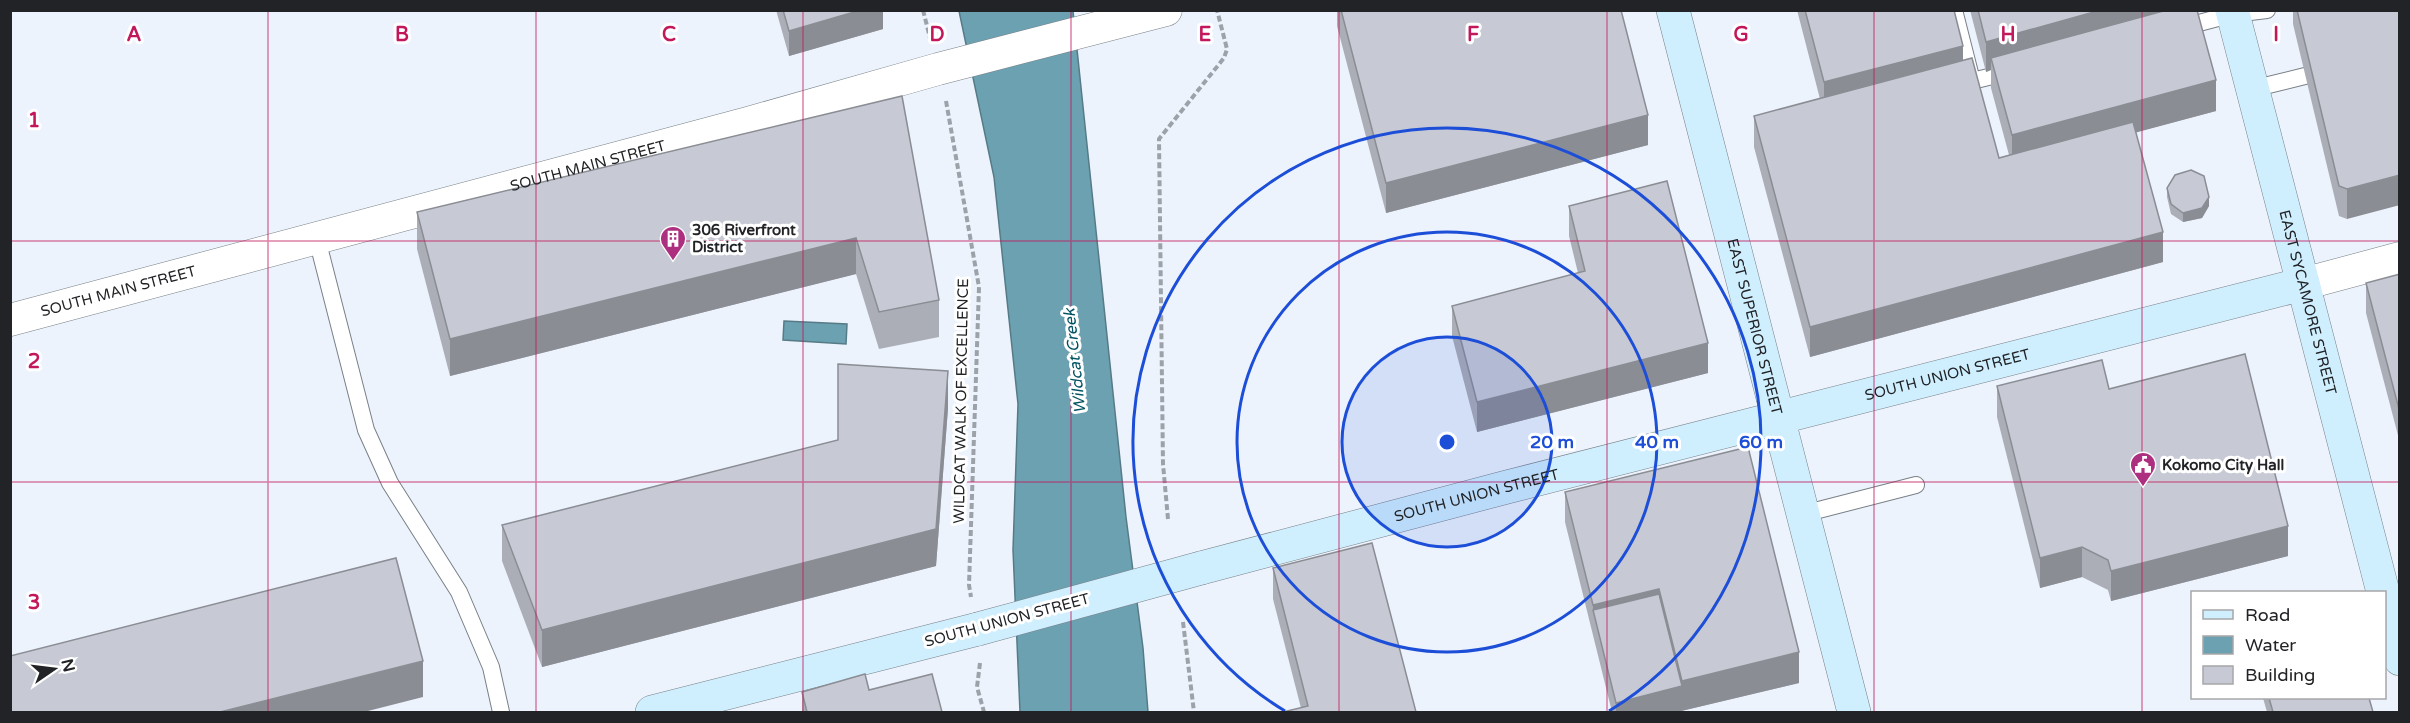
<svg xmlns="http://www.w3.org/2000/svg" width="2410" height="723" viewBox="0 0 2410 723" font-family="'Varela Round',sans-serif">
  <style>
    .water { fill: #6ca1b1; stroke: #567b87; stroke-width: 1.5 }
    .lines { fill: none; stroke-linecap: round; stroke-linejoin: round }
    .lane-casing { stroke: #798087; stroke-width: 18 }
    .street-casing { stroke: #798087; stroke-width: 33 }
    .secondary-casing { stroke: #798087; stroke-width: 34 }
    .path { stroke: #9da2a9; stroke-width: 4; stroke-dasharray: 6 3; stroke-linecap: butt }
    .lane { stroke: #fff; stroke-width: 16 }
    .street { stroke: #fff; stroke-width: 32 }
    .secondary { stroke: #cfeefe; stroke-width: 33 }
    .secondary-bridge-casing { stroke: #798087; stroke-width: 34; stroke-linecap: butt }
    .secondary-bridge { stroke: #cfeefe; stroke-width: 33 }
    .wall { fill: #abaeb6 }
    .shaded-wall { fill: #8b8d94 }
    .building { fill: #c7cad4; stroke: #8b8d94; stroke-width: 1.5 }
    .grid { fill: none; stroke: #c2185b; stroke-width: 1.5; stroke-opacity: 0.55 }
    .ring { fill: none; stroke: #1d4ed8; stroke-width: 3 }
    .labels { text-anchor: middle; dominant-baseline: central; stroke-width: 6; stroke-linejoin: round; paint-order: stroke }
    .street-label { font-size: 15px; fill: #212326; stroke: #fff }
    .poi-label { font-size: 15px; font-weight: bold; fill: #212326; stroke: #fff; text-anchor: start }
    .water-label { font-size: 16px; font-style: italic; fill: #005263; stroke: #fff }
    .grid-label { font-size: 20px; text-anchor: middle; font-weight: bold; fill: #c2185b; stroke: #fff; stroke-width: 6; stroke-linejoin: round; paint-order: stroke }
    .centre { fill: #1d4ed8; stroke: #fff; stroke-width: 3 }
    .ring-label { font-size: 18px; text-anchor: middle; font-weight: bold; fill: #1d4ed8; stroke: #fff; stroke-width: 6; stroke-linejoin: round; paint-order: stroke }
  </style>
  <rect width="100%" height="100%" fill="#ecf3fc"/>
  <path class="water" d="M959,11h114l53,506 17,131 5,64h-128l-7,-162 5,-146 -24,-227z
    M784,321l63,3 -1,20 -63,-4z"/>
  <g class="lines">
    <defs>
      <path id="lane" d="M1954,10l18,71 41,-10
        M2180,28l53,-14 34,-4
        M2252,89l53,-13
        M317,239l49,191 24,53 69,109 32,75 10,45
        M1803,514l113,-29"/>
      <g id="street">
        <path d="M2303,284l97,-26"/>
        <path id="s1" d="M10,320l738,-197 190,-54 228,-59"/>
      </g>
      <g id="secondary">
        <path id="s2" d="M1673,10l181,702"/>
        <path id="s3" d="M2232,10l151,582"/>
        <path id="s4" d="M1201,568l306,-81 796,-203"/>
        <path d="M2384,598l16,61"/>
        <path d="M652,712l326,-83"/>
      </g>
    </defs>
    <use href="#lane" class="lane-casing"/>
    <use href="#street" class="street-casing"/>
    <use href="#secondary" class="secondary-casing"/>
    <path class="path" d="M923,10l7,28
      M946,101l33,186 -10,298 2,12
      M1168,519l-5,-55 -4,-325 65,-81 3,-9 -10,-39
      M1183,622l11,90
      M980,663l-3,24 7,25"/>
    <use href="#lane" class="lane"/>
    <use href="#street" class="street"/>
    <use href="#secondary" class="secondary"/>
    <defs>
      <path id="secondary-bridge" d="M978,629l223,-61"/>
    </defs>
    <use href="#secondary-bridge" class="secondary-bridge-casing"/>
    <use href="#secondary-bridge" class="secondary-bridge"/>
  </g>
  <path class="wall" d="M776,10h107v19l-94,27z
    M1337,10h284l27,135 -262,68 -49,-187z
    M1797,10h157l9,50 36,98 10,-3 -18,-67v-18l-5,2 -16,-62h227l19,101 -80,21 27,130 -353,95 -56,-210v-31l66,-17z
    M2293,10h107l-53,209 -8,-3 -46,-192z
    M902,96l37,204v37l-60,12 -23,-75 -406,102 -33,-127v-37z
    M2167,188l42,18 -7,12 -19,4 -12,-8 -4,-17z
    M1569,206l139,167 -231,59 -25,-96v-30l126,-33 -9,-37z
    M2400,274v169l-34,-130v-30z
    M1997,386l112,3 179,167 -177,45 -3,-11 -26,-13 -42,11 -43,-171z
    M948,408l-12,158 -394,101 -40,-106v-36l336,-85z
    M1565,492l234,191 -122,29h-65l-47,-190z
    M1273,568l143,144 -115,-4 -28,-109z
    M869,690l73,22h-140v-20z
    M2263,698h106l4,14h-106z"/>
  <path class="shaded-wall" d="M861,10h22v19l-94,27v-25z
    M2101,10h91l-201,48v12l-5,2v-30z
    M1963,46v30l-139,36v-30z
    M2216,80v31l-204,55v-31z
    M1648,115v30l-262,68v-30z
    M2400,175v30l-53,14v-30z
    M2209,197v9l-7,12 -19,4v-9z
    M2163,232v30l-353,95v-30z
    M856,238v36l-406,102v-37z
    M1708,343v30l-231,59v-30z
    M948,371v37l-12,158 -394,101v-37z
    M2288,526v30l-177,45v-30z
    M2082,547v30l-42,11v-30z
    M1659,589v30l-66,-9v-5z
    M1799,652v31l-122,29h-61v-9l66,-17v-5z
    M423,661v36l-59,15h-144z"/>
  <path class="building" d="M783,10h78l-72,21z
    M1341,10h280l27,105 -262,68z
    M1805,10h149l9,36 -139,36z
    M1978,10h123l-115,32z
    M2167,10h30l19,70 -204,55 -21,-77z
    M2297,10h103v165l-53,14 -8,-3z
    M1972,58l27,100 134,-36 30,110 -353,95 -56,-211z
    M902,96l37,204 -60,12 -23,-74 -406,101 -33,-127z
    M2191,170l13,6 5,21 -7,11 -19,5 -12,-9 -4,-16 8,-13z
    M1667,181l41,162 -231,59 -25,-96 133,-35 -16,-65z
    M2400,274v139l-34,-130z
    M2245,354l43,172 -177,45 -3,-11 -26,-13 -42,11 -43,-172 105,-26 7,29z
    M838,364l110,7 -12,158 -394,101 -40,-105 336,-85z
    M1748,447l51,205 -117,29 -23,-92 -66,16 -28,-113z
    M1372,543l44,169h-133l25,-6 -35,-138z
    M396,558l27,103 -203,51h-210v-56z
    M1659,594l23,92 -66,17 -23,-93z
    M865,674l4,16 63,-16 10,38h-135l-5,-20z
    M2269,698h100l4,14h-100z"/>
  <path class="grid" d="M268,10v702M536,10v702M803,10v702M1071,10v702M1339,10v702M1607,10v702M1874,10v702M2142,10v702M10,241h2390M10,482h2390"/>
  <circle cx="1447" cy="442" r="105" fill="#1d4ed8" fill-opacity=".12"/>
  <g class="ring">
    <circle cx="1447" cy="442" r="105"/>
    <circle cx="1447" cy="442" r="210"/>
    <path d="M1285 711A314 314 0 1 1 1609 711"/>
  </g>
  <defs>
    <symbol id="building-pin" viewBox="-11 -11 22 30"><path d="M0 17L-7.5 6A9.5 9.5 0 1 1 7.5 6Z" fill="#ad2f7f" stroke="#fff"/><path d="M-4-6H4V6H1V3H-1V6H-4ZM-2.5-4.3h1.7v1.8h-1.7ZM.8-4.3h1.7v1.8H.8ZM-2.5-1h1.7V.8h-1.7ZM.8-1h1.7V.8H.8Z" fill="#fff"/></symbol>
    <symbol id="civic-pin" viewBox="-11 -11 22 30"><path d="M0 17L-7.5 6A9.5 9.5 0 1 1 7.5 6Z" fill="#ad2f7f" stroke="#fff"/><path d="M-.6-6.5H3V-4.5H.6V-3L4-1V1h2V6H-6V1h2V-1L-.6-3ZM-1.2 2.5V6h2.4V2.5Z" fill="#fff"/></symbol>
  </defs>
  <g fill-rule="evenodd">
    <use href="#building-pin" x="658" y="224" width="30" height="40"/>
    <use href="#civic-pin" x="2128" y="450" width="30" height="40"/>
  </g>
  <g class="labels">
    <g class="street-label">
      <text stroke="none"><textPath href="#s1" startOffset="598">SOUTH MAIN STREET</textPath></text>
      <text stroke="none"><textPath href="#s1" startOffset="112">SOUTH MAIN STREET</textPath></text>
      <text stroke="none"><textPath href="#s3" startOffset="302">EAST SYCAMORE STREET</textPath></text>
      <text stroke="none"><textPath href="#s2" startOffset="327">EAST SUPERIOR STREET</textPath></text>
      <text stroke="none"><textPath href="#s4" startOffset="771">SOUTH UNION STREET</textPath></text>
      <text transform="translate(961 401) rotate(-89)">WILDCAT WALK OF EXCELLENCE</text>
      <text stroke="none"><textPath href="#s4" startOffset="285">SOUTH UNION STREET</textPath></text>
      <text transform="translate(1007 620) rotate(-15)">SOUTH UNION STREET</text>
    </g>
    <g class="poi-label">
      <text x="692" y="230">306 Riverfront<tspan x="692" dy="17">District</tspan></text>
      <text x="2162" y="465">Kokomo City Hall</text>
    </g>
    <g class="water-label">
      <text transform="translate(1075 361) rotate(-96)">Wildcat Creek</text>
    </g>
  </g>
  <g class="grid-label">
    <text x="134" y="41">A</text>
    <text x="402" y="41">B</text>
    <text x="669" y="41">C</text>
    <text x="937" y="41">D</text>
    <text x="1205" y="41">E</text>
    <text x="1473" y="41">F</text>
    <text x="1741" y="41">G</text>
    <text x="2008" y="41">H</text>
    <text x="2276" y="41">I</text>
    <text x="34" y="127">1</text>
    <text x="34" y="368">2</text>
    <text x="34" y="609">3</text>
  </g>
  <circle cx="1447" cy="442" r="9" class="centre"/>
  <g class="ring-label">
    <text x="1552" y="448">20 m</text>
    <text x="1657" y="448">40 m</text>
    <text x="1761" y="448">60 m</text>
  </g>
  <rect width="2410" height="723" fill="none" stroke="#212326" stroke-width="24"/>
  <rect x="2191" y="591" width="195" height="108" fill="#ffffff" stroke="#a6a7a8" stroke-width="1.5"/>
  <rect x="2203" y="610" width="30" height="9" fill="#cfeefe" stroke="#a6a7a8" stroke-width="1.5"/>
  <text x="2245" y="621" font-size="18" fill="#212326">Road</text>
  <rect x="2203" y="636" width="30" height="18" fill="#6ca1b1" stroke="#a6a7a8" stroke-width="1.5"/>
  <text x="2245" y="651" font-size="18" fill="#212326">Water</text>
  <rect x="2203" y="666" width="30" height="18" fill="#c7cad4" stroke="#a6a7a8" stroke-width="1.5"/>
  <text x="2245" y="681" font-size="18" fill="#212326">Building</text>
  <g transform="translate(54 669) rotate(76)" stroke="#ffffff" stroke-width="4.5" paint-order="stroke">
  <path d="M0-4.5L10 22L0 15L-10 22Z" fill="#212326"/>
  <text y="-9" font-size="16" font-weight="bold" text-anchor="middle" fill="#212326">N</text>
  </g>
</svg>
